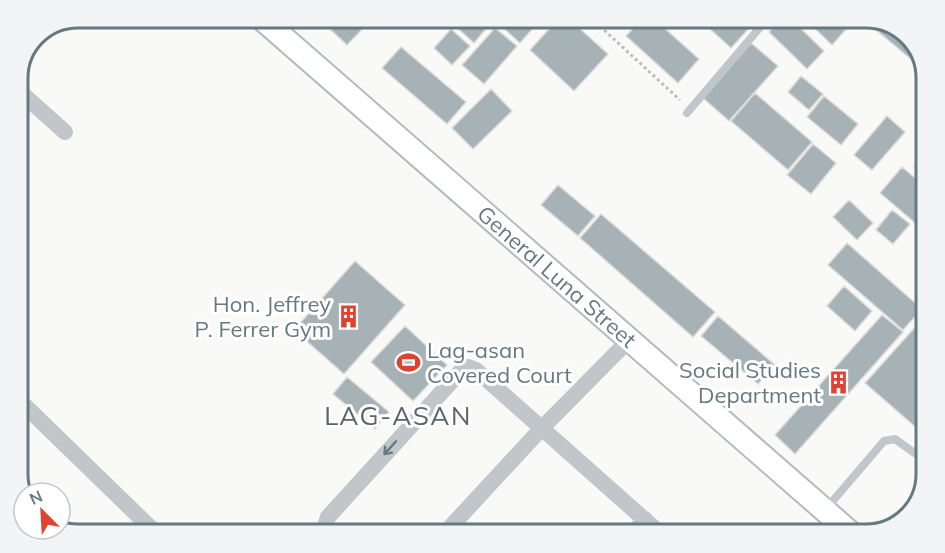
<svg xmlns="http://www.w3.org/2000/svg" width="945" height="553" viewBox="0 0 945 553" font-family="Mulish,sans-serif">
  <style>
    .building { fill: #a7b2b6; stroke: #dbdbd9; stroke-width: 1.5 }
    .lines { fill: none; stroke-linecap: round; stroke-linejoin: round }
    .secondary-casing { stroke: #b3babd; stroke-width: 26 }
    .path { stroke: #bbbfc1; stroke-width: 3; stroke-dasharray: 3 3; stroke-linecap: butt }
    .service { stroke: #c0c6c9; stroke-width: 8 }
    .minor { stroke: #c0c6c9; stroke-width: 16 }
    .secondary { stroke: #fff; stroke-width: 22 }
    .oneway { stroke: #657981 }
    .labels { text-anchor: middle; dominant-baseline: central; stroke-width: 6; stroke-linejoin: round; paint-order: stroke }
    .street-label { font-size: 22px; fill: #657981; stroke: #fff }
    .poi-label { font-size: 22px; fill: #657981; stroke: #fff; text-anchor: end }
    .quarter-label { font-size: 26px; letter-spacing: 1.5px; fill: #57666c; stroke: #fff }
    .rim { fill: none; stroke: #657981; stroke-width: 3 }
  </style>
  <rect width="100%" height="100%" fill="#f9f9f7"/>
  <path class="building" d="M342,18h31l-26,27 -16,-15z
    M458,18h37l-21,25 -21,-19z
    M507,18h35l-22,25 -20,-18z
    M559,18h9l40,36 -34,37 -44,-41z
    M597,18h19l-9,9z
    M643,18h10l46,41 -21,24 -52,-47z
    M698,18h46l8,7 -21,23z
    M782,18h8l34,33 -17,18 -38,-37z
    M804,18h35l9,9 -16,18z
    M873,20l24,6 27,44 -55,-46z
    M495,28l22,18 -33,38 -22,-19z
    M451,29l19,17 -18,19 -18,-17z
    M751,43l27,23 -49,55 -26,-23z
    M401,47l65,55 -19,22 -65,-56z
    M801,76l22,18 -14,16 -21,-18z
    M491,89l21,22 -39,38 -21,-21z
    M755,93l57,49 -24,28 -57,-49z
    M824,96l34,28 -17,21 -34,-28z
    M887,116l18,16 -33,38 -18,-15z
    M813,144l23,19 -25,31 -24,-19z
    M927,152v26l-13,-12z
    M902,167l25,21v45l-47,-40z
    M558,185l37,31 -17,20 -37,-31z
    M849,200l24,23 -16,17 -24,-23z
    M892,210l18,14 -17,20 -17,-14z
    M601,214l114,98 -22,25 -113,-99z
    M847,243l75,66 -19,21 -75,-65z
    M355,261l50,44 -61,69 -50,-44z
    M844,286l28,25 -17,20 -28,-25z
    M927,314v123l-62,-54z
    M882,315l21,17 -108,122 -20,-19z
    M718,316l57,49 -17,19 -57,-48z
    M405,326l42,39 -34,36 -42,-39z
    M347,377l42,35 -14,17 -42,-35z"/>
  <g class="lines">
    <defs>
      <g id="secondary">
        <path id="s1" d="M261,18l592,517"/>
      </g>
    </defs>
    <use href="#secondary" class="secondary-casing"/>
    <path class="path" d="M591,18l89,82"/>
    <path class="service" d="M687,113l81,-95
      M825,510l59,-69 11,-2 32,23"/>
    <path class="minor" d="M18,90l47,42
      M18,399l140,136
      M333,535l-8,-9 3,-9 133,-146 7,-4 8,3 186,165
      M443,535l99,-107 87,-88
      M631,535l14,-16"/>
    <use href="#secondary" class="secondary"/>
  </g>
  <defs><path id="oneway-shaft" d="M-6 0H5M1.5-3L5.5 0L1.5 3" fill="none" stroke-width="1.6" stroke-linecap="round" stroke-linejoin="round" transform="scale(1.5)"/></defs>
  <use class="oneway" href="#oneway-shaft" transform="translate(390 448) rotate(132)"/>
  <defs>
    <symbol id="building-bare" viewBox="-9 -9 18 18"><path d="M-4-6H4V6H1V3H-1V6H-4ZM-2.5-4.3h1.7v1.8h-1.7ZM.8-4.3h1.7v1.8H.8ZM-2.5-1h1.7V.8h-1.7ZM.8-1h1.7V.8H.8Z" fill="#e04230" stroke="#fff" stroke-width="2.5" paint-order="stroke"/></symbol>
    <symbol id="stadium-bare" viewBox="-9 -9 18 18"><path d="M0-5a6.5 5 0 1 0 0 10a6.5 5 0 1 0 0-10ZM-3.5-1.8h7v3.6h-7Z" fill="#e04230" stroke="#fff" stroke-width="2.5" paint-order="stroke"/></symbol>
  </defs>
  <g fill-rule="evenodd">
    <use href="#building-bare" x="332" y="300" width="33" height="33"/>
    <use href="#stadium-bare" x="392" y="346" width="33" height="33"/>
    <use href="#building-bare" x="822" y="366" width="33" height="33"/>
  </g>
  <g class="labels">
    <g class="street-label">
      <text stroke="none"><textPath href="#s1" startOffset="393">General Luna Street</textPath></text>
    </g>
    <g class="poi-label">
      <text x="331" y="304">Hon. Jeffrey<tspan x="331" dy="25">P. Ferrer Gym</tspan></text>
      <text x="427" y="350" text-anchor="start">Lag-asan<tspan x="427" dy="25">Covered Court</tspan></text>
      <text x="821" y="370">Social Studies<tspan x="821" dy="25">Department</tspan></text>
    </g>
    <g class="quarter-label">
      <text x="398" y="415">LAG-ASAN</text>
    </g>
  </g>
  <path d="M0 0H945V553H0ZM78 28H866A50 50 0 0 1 916 78V474A50 50 0 0 1 866 524H78A50 50 0 0 1 28 474V78A50 50 0 0 1 78 28Z" fill="#f3f4f5" fill-rule="evenodd"/>
  <path class="rim" d="M78 28H866A50 50 0 0 1 916 78V474A50 50 0 0 1 866 524H78A50 50 0 0 1 28 474V78A50 50 0 0 1 78 28Z"/>
  <g transform="translate(42 511) rotate(336)"><circle r="28" fill="#ffffff" stroke="#c1c9cd" stroke-width="1.5"/>
  <path d="M0-4.5L10 22L0 15L-10 22Z" fill="#e04230"/>
  <text y="-9" font-size="16" font-weight="bold" text-anchor="middle" fill="#657981">N</text>
  </g>
</svg>
